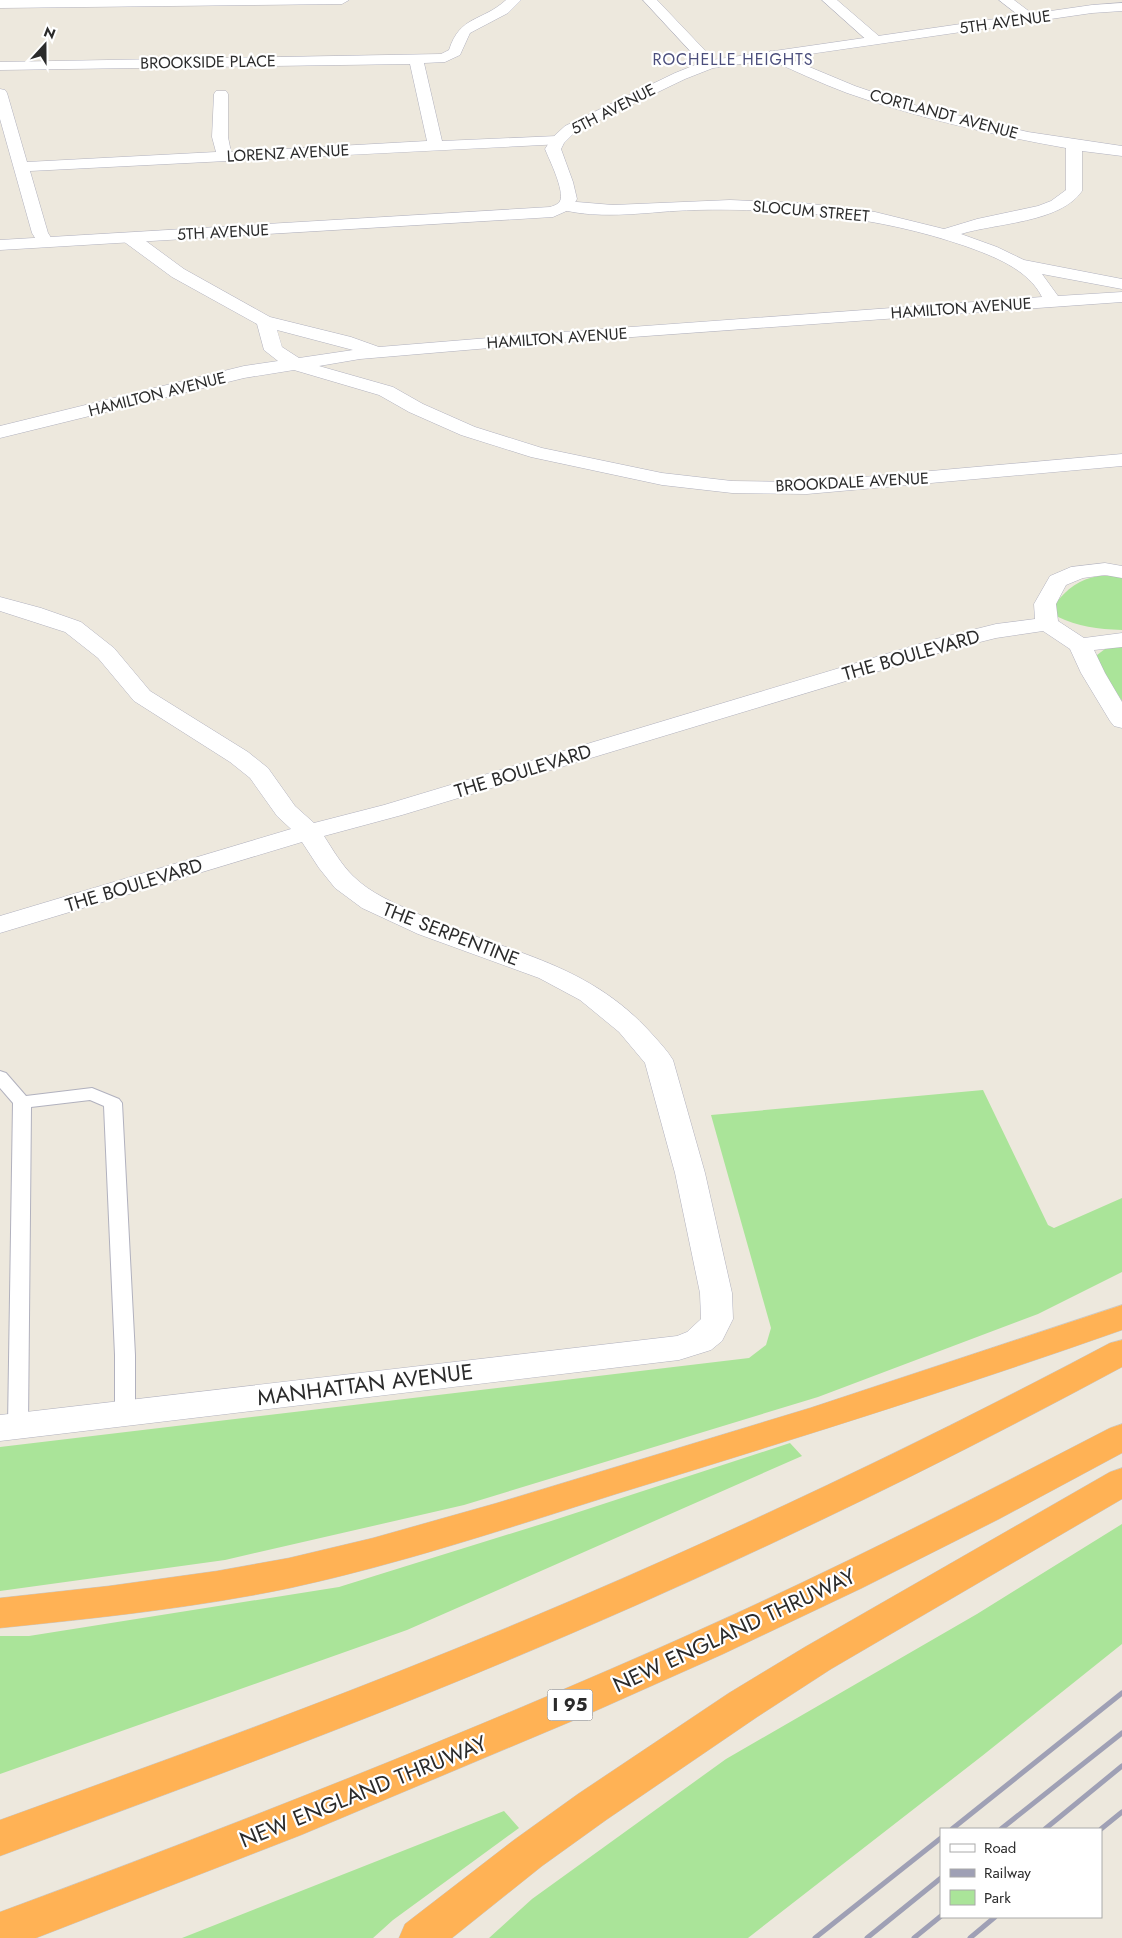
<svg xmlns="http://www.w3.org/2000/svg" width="1122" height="1938" viewBox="0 0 1122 1938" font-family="Jost,sans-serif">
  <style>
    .green { fill: #aae499 }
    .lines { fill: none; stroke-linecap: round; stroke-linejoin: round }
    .lane-casing { stroke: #b1b1be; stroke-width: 2 }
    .street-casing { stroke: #b1b1be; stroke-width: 1 }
    .secondary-casing { stroke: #b1b1be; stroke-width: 1 }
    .highway-casing { stroke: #c8c8c8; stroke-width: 1 }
    .lane { fill: #fff; fill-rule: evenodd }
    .street { fill: #fff; fill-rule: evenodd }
    .secondary { fill: #fff; fill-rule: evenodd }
    .highway { fill: #ffb255; fill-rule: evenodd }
    .rail { stroke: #9fa0b5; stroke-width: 5 }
    .labels { text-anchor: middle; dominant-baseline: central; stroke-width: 4.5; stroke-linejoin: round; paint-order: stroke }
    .far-street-label { font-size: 16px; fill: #2b2b2b; stroke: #fff }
    .far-neighbourhood-label { font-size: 16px; letter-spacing: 1px; fill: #4b4e7c; stroke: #fff }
    .shield { fill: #fff; stroke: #6b6b6b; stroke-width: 1 }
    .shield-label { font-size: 18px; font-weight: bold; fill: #2b2b2b }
    .street-label { font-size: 19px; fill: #2b2b2b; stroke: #fff }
    .near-street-label { font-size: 22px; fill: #2b2b2b; stroke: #fff }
  </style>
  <rect width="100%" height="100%" fill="#ede8dd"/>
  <path class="green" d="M1099,576h23v54c-25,-1 -43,-3 -66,-14l-1,-12c12,-15 24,-25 44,-28z
    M1122,646v55l-24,-37 -1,-9 8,-6z
    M983,1090l65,135 6,3 68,-30v74l-84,42 -220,83 -354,108 -239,55 -225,31v-144l749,-89 17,-13 5,-17 -60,-213z
    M790,1443l12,13 -395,174 -407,144v-138h29l310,-49 209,-65z
    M1122,1524v120l-140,112 -234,182h-259l43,-39 194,-140 251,-145z
    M504,1811l15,17 -126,92 -20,18h-191z"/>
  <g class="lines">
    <defs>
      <path id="lane" d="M0,1071l6,2 20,23 66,-8 27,11 3,4 13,252v58l-3,5 -7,3 -7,-3 -3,-5v-58l-11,-249 -14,-6 -59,7 -3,318 -3,6 -7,2 -7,-2 -3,-6 5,-322 -13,-15z"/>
      <path id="street" d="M0,0h349l-7,4 -342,4z
        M506,0h15l-13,13 -38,20 -10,22 -15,7 -21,1 18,78 115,-5 5,2 3,3 -3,3 -532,27 18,62 6,9 -2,4h-12l-8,-13 -32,-114v-30l5,1 2,3 20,69 189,-10 -4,-15 2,-43 2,-3h10l2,3v43l3,15 196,-11 -17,-77 -410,6v-8l441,-8 8,-4c11,-35 33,-28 57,-50z
        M643,0h14l58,61 2,3 -2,3h-10z
        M822,0h15l43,37 2,3 -2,3h-10z
        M999,0h15l24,18 -2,3h-10z
        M771,51l84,35 47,16 126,30 94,14v10l-40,-5v40c-22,32 -86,32 -121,43l36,13 27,13 98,19v10l-80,-15 16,22 64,-4v10l-573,41 -189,16 -41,7 74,21 30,17 52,23 67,21 120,25 70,8 75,1 315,-28v12l-315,28 -75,-1 -70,-8 -131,-28 -70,-22 -52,-23 -30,-17 -85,-25 -50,8 -244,60v-12l244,-60 34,-5 -14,-11 -7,-26 -85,-47 -49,-36 -2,-4 2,-4h12l49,36 86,48 81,20 28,10 170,-14 493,-36c-14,-28 -49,-41 -77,-51 -87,-30 -178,-38 -270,-36 -45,1 -91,11 -136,-1l-2,-3 2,-3 6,-2 48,4 117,-5 73,3 72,9 69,17 33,-10 61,-13 13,-5 15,-11v-42c-73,-13 -148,-30 -219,-55 -27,-10 -54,-23 -81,-35l-2,-3zM277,330l76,20 -54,8 -17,-11z
        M1105,563l17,3v12l-17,-3 -22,3 -17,7 -10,19 2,17 26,17 38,-5v14l-28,3 11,23 17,29v26l-8,-2 -4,-5 -29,-48 -11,-24 -27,-18 -47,7 -44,11 -550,166 -78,21c9,14 17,28 29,40 18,18 42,27 65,38 85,38 168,46 234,120 7,8 15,16 21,26l32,113 27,120 1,26 -11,22 -11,9 -32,10 -679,81v-26l677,-79 10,-4 14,-13 -1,-26 -25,-120 -30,-110 -26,-31 -39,-32 -41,-22 -121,-44 -56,-26 -27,-20 -16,-20 -17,-26 -302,91v-17l291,-87 -14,-13 -27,-38 -20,-16 -96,-61 -36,-43 -33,-26 -65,-21v-14l41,11 40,14 33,26 36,43 98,61 20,16 27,38 19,17 70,-18 552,-166 60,-15 39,-5 -1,-15 16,-28 21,-9z"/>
      <path id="secondary" d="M1122,3v8l-30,2 -379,55 -28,11 -110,53 -11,11 -3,6 12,33 4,17 -6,10 -18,8 -553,33v-10l550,-33c3,-1 9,-3 10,-6 5,-10 -11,-42 -15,-52l7,-11 13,-12 110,-53 30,-12 387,-56z"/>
      <path id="highway" d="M1122,1305v25c-167,59 -337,112 -506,164 -108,34 -216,70 -326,94 -96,20 -193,30 -290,40v-30l109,-12 108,-15 72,-13 84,-20 124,-35 313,-95z
        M1122,1340v27c-226,122 -458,231 -696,327 -141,57 -284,109 -426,162v-36c152,-55 305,-110 455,-171 224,-91 442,-193 655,-306z
        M1122,1424v29l-123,66 -137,69 -139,66 -139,62 -283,119 -265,103h-36v-26c234,-87 467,-178 695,-280 141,-63 278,-133 415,-204z
        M1122,1468v31l-291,170 -74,48 -151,103 -64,46 -90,72h-53l6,-14 109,-84 64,-46 151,-101 76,-46 305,-175z"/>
    </defs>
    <use href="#lane" class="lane-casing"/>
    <use href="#street" class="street-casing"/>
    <use href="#secondary" class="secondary-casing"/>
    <use href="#highway" class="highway-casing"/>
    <use href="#lane" class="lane"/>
    <use href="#street" class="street"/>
    <use href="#secondary" class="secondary"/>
    <use href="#highway" class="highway"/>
    <path class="rail" d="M952,1829l170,-136
      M1001,1829l121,-96
      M1045,1829l77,-63
      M1101,1829l21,-17
      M815,1938l126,-100
      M867,1938l74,-60
      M914,1938l27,-22
      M970,1938l25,-21"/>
  </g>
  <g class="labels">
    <g class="far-street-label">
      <text transform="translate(1005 22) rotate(-8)">5TH AVENUE</text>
      <text transform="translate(208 62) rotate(-1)">BROOKSIDE PLACE</text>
      <text transform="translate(613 109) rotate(-27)">5TH AVENUE</text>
      <text transform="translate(944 114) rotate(15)">CORTLANDT AVENUE</text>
      <text transform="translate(288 153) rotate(-3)">LORENZ AVENUE</text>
      <text transform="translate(811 211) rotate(5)">SLOCUM STREET</text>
      <text transform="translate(223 232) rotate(-3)">5TH AVENUE</text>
      <text transform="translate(961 308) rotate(-4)">HAMILTON AVENUE</text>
      <text transform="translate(557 338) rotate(-4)">HAMILTON AVENUE</text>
      <text transform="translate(157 394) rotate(-14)">HAMILTON AVENUE</text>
      <text transform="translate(852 482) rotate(-3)">BROOKDALE AVENUE</text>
    </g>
    <g class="far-neighbourhood-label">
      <text x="733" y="59">ROCHELLE HEIGHTS</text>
    </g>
    <rect class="shield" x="547.5" y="1689.5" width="45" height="31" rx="4"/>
    <g class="shield-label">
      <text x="570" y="1705">I 95</text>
    </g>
    <g class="street-label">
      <text transform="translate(911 655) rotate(-16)">THE BOULEVARD</text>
      <text transform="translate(523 771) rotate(-17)">THE BOULEVARD</text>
      <text transform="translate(134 885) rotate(-17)">THE BOULEVARD</text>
      <text transform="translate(451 934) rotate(21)">THE SERPENTINE</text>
    </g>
    <g class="near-street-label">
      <text transform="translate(365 1384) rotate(-7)">MANHATTAN AVENUE</text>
      <text transform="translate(734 1630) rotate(-25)">NEW ENGLAND THRUWAY</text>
      <text transform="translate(363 1791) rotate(-22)">NEW ENGLAND THRUWAY</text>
    </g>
  </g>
  <rect x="940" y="1828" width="162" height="90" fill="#ffffff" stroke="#aaaaaa"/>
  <rect x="950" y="1844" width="25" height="8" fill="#ffffff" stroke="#aaaaaa"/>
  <text x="984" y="1853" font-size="15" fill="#2b2b2b">Road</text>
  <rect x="950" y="1869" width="25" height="8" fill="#9fa0b5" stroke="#aaaaaa"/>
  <text x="984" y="1878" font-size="15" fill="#2b2b2b">Railway</text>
  <rect x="950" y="1890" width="25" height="15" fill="#aae499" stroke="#aaaaaa"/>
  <text x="984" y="1903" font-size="15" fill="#2b2b2b">Park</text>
  <g transform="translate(45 45) rotate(21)" stroke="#ffffff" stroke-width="4" paint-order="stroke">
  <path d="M0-4L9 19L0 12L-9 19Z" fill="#2b2b2b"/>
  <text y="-8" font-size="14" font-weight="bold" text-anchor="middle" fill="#2b2b2b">N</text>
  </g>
</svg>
